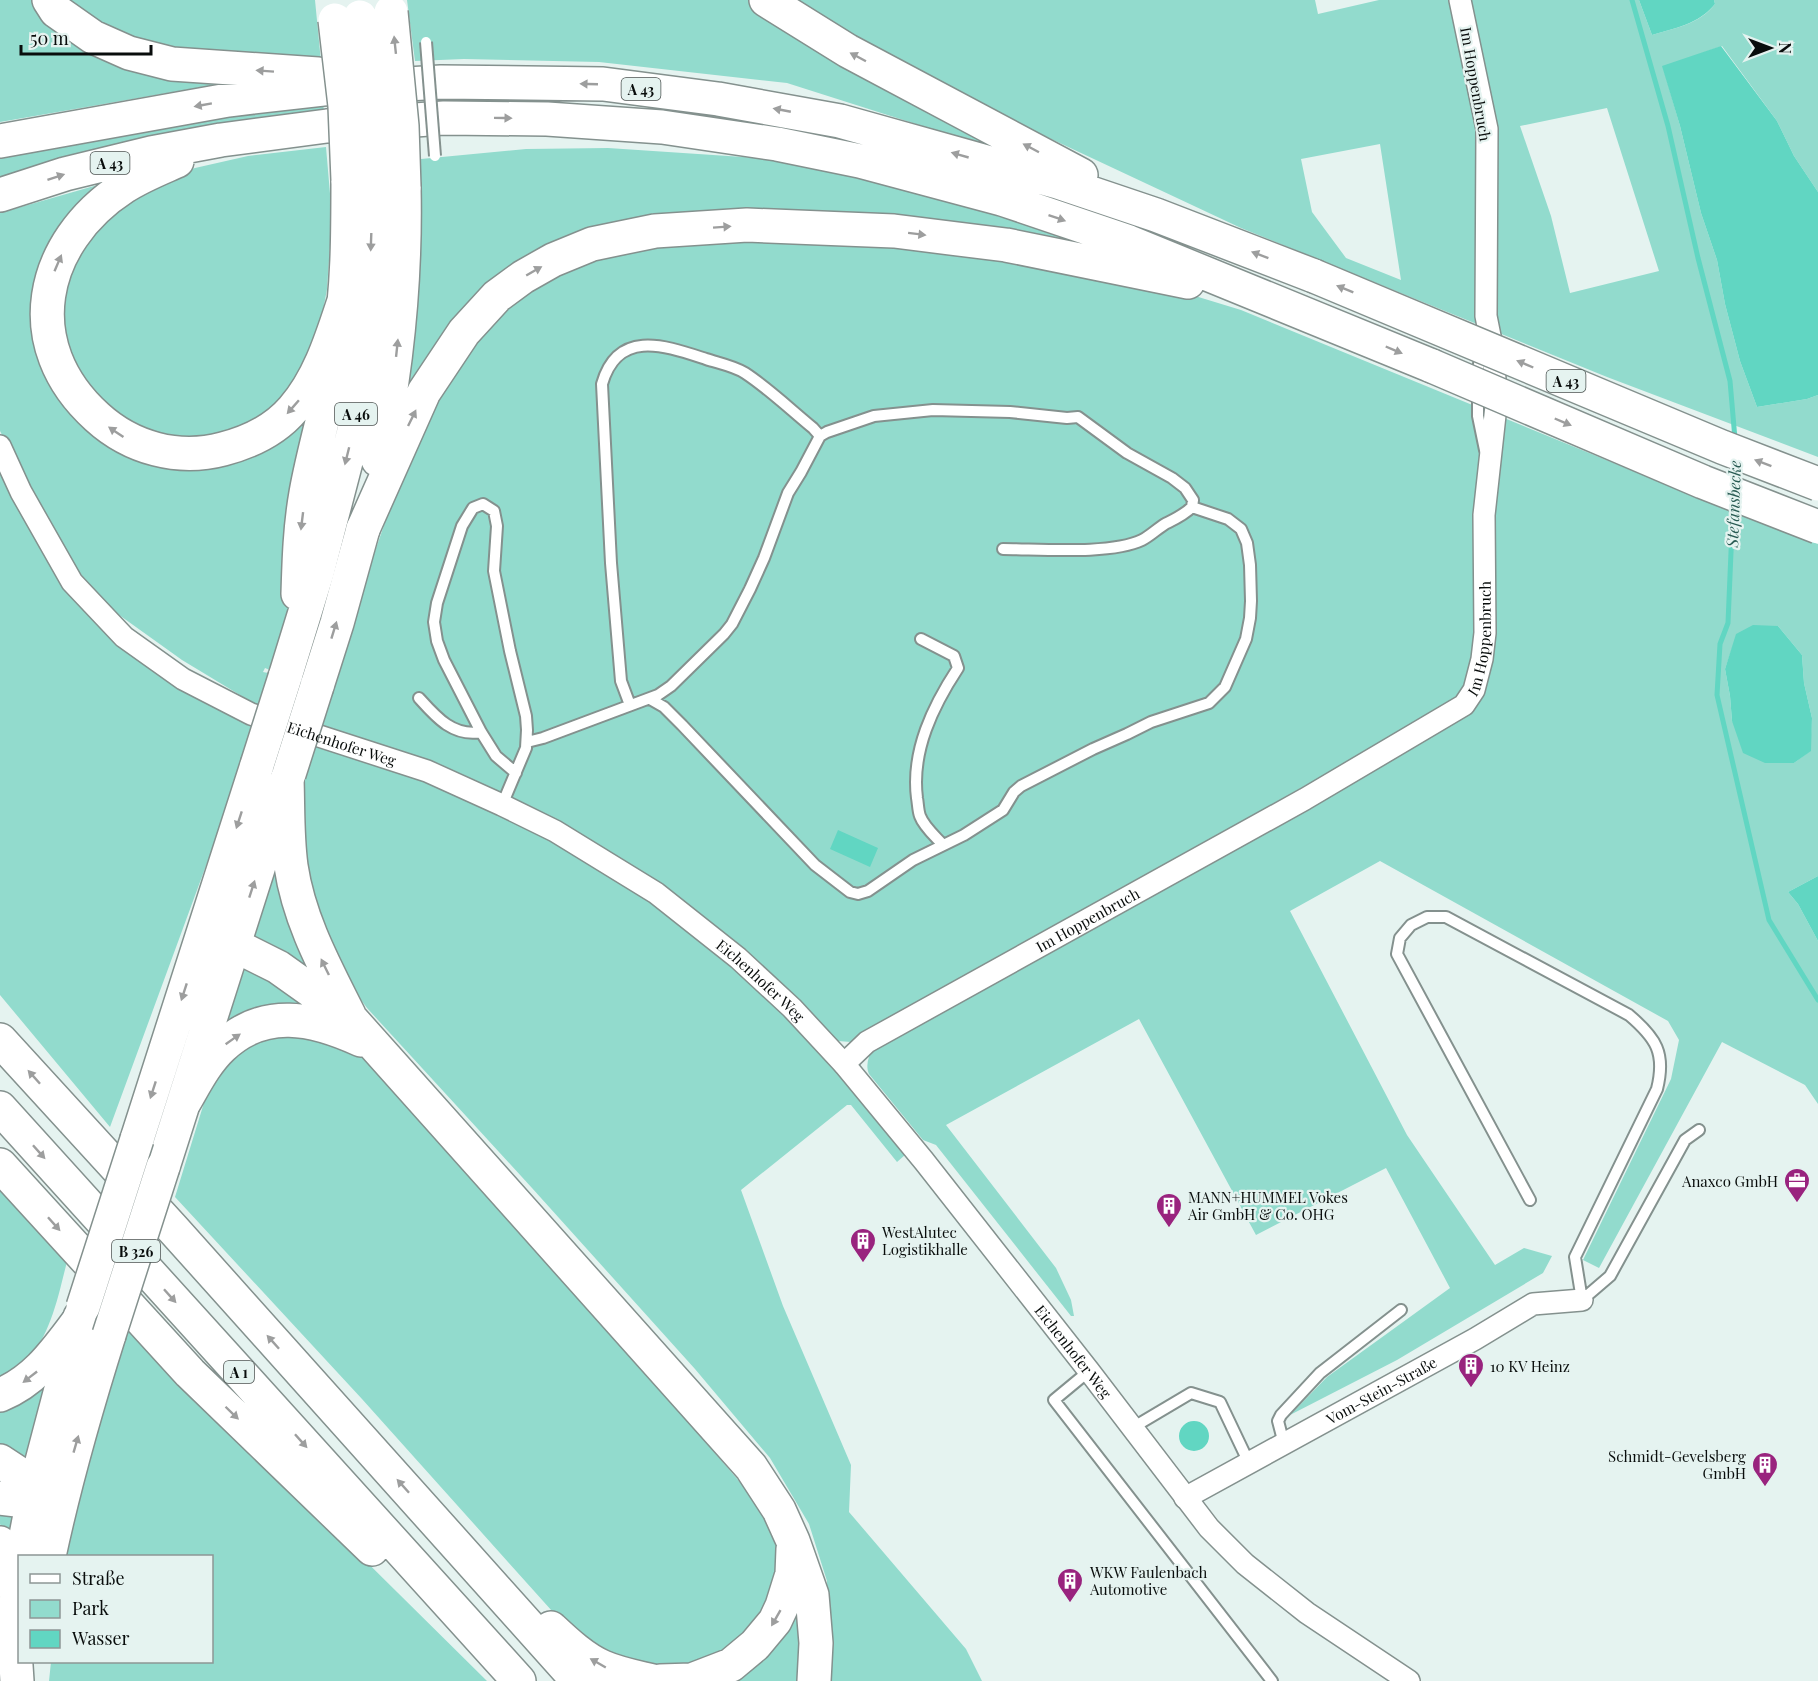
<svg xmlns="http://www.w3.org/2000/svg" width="1818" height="1681" viewBox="0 0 1818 1681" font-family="'Playfair Display',serif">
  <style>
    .green { fill: #92dbcd; fill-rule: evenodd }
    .water { fill: #61d6c2 }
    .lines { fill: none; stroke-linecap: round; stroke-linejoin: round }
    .stream { stroke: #61d6c2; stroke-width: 5 }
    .lane-casing { stroke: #84918e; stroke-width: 14 }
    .street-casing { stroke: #84918e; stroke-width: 24 }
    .primary-casing { stroke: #84918e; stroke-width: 36 }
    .highway-casing { stroke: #84918e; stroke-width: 36 }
    .lane { stroke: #fff; stroke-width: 10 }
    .street { stroke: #fff; stroke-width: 21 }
    .primary { stroke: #fff; stroke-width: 33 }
    .highway { stroke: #fff; stroke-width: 33 }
    .lane-bridge-casing { stroke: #84918e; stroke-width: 14; stroke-linecap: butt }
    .primary-bridge-casing { stroke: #84918e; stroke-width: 36; stroke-linecap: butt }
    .highway-bridge-casing { stroke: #84918e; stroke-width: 36; stroke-linecap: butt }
    .lane-bridge { stroke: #fff; stroke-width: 10 }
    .primary-bridge { stroke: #fff; stroke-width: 33 }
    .highway-bridge { stroke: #fff; stroke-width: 33 }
    .oneway { fill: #9d9e9e }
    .labels { text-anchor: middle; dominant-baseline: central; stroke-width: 4.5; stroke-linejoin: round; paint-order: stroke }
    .shield { fill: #e5f3f0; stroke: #4b5250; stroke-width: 1.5 }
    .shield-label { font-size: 14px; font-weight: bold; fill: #090d0c }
    .street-label { font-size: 15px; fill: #090d0c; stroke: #e5f3f0 }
    .poi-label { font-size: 15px; fill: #090d0c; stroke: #e5f3f0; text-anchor: start }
    .water-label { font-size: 16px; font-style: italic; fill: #295b53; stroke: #e5f3f0 }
  </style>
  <rect width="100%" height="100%" fill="#e5f3f0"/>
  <path class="green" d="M0,0h36l189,83 -225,39z
    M68,0h247l6,62 -141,-7 -68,-21z
    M407,0h343l234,132 1,14 -198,-63 -188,-21 -135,-3 -49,2z
    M779,0h536l3,14 61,-14h260l13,35c23,-7 48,-11 63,-31l-1,-4h104v192l-24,-36 -17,-35 -55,-75 -59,21 17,59 21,87 16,47 8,44 15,57 17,46 50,-8 11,-4v62l-211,-80 -366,-149 -324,-152zM1607,108l52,163 -89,22 -19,-77 -31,-90zM1380,144l21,136 -55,-22 -34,-46 -11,-53z
    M322,100l2,10 -324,74v-30z
    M326,147l6,70 -5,72 -6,33 -12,36 -21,35 -18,20 -40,20 -56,6 -30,-9 -36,-22 -21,-22 -17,-30 -9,-40 10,-59 61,-64 29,-14 34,-11 53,-12z
    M608,148l150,10 63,11 187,42 150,55 -487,-51 -173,75 -101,143 20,-158 4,-116 105,-10z
    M108,182l-57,71 11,132 132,76 124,-68 -29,226 -12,54 -12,-5 -2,4 10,2 -10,35 -81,-49 -81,-58 -47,-65 -54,-106v-218z
    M755,238l268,20 123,23 95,29 492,202 85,32v332l-30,16 10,12 20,37v163l-13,-19 -83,-43 -123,226 -16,-8 88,-181 8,-39 -11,-19 -288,-160 -90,50 117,224 88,130 29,-17 28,8 -9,17 -146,87 -107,55 37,-38 123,-89 -64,-120 -130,67 -117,-216 -193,106 110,143 15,32 3,16h-3l-135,-171 -13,-5 -54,-66c-4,-9 0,-18 4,-27l500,-276 68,-41 14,-29 -604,341 -13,-1 -7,-4 -171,-149 -343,-162 4,-20 83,-238 17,-39 36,-63 38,-46 44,-39 43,-16 70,-21zM1778,626l24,29 2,28 8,35 -2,33 -16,12 -62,-42 -2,-25 -5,-27 12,-35z
    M0,460l66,127 192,137 -148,403 -110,-132z
    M312,743l95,30 144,65 101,62 81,64 96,94 76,97 -8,7 -46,-57h-4l-106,85 42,116 68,159 -2,47 117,137 16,32h-154l-1,-100 -18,-57 -39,-66 -75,-89 -163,-181 -165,-180 -24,-32 -41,-93v-90z
    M276,848l49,136 -79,-41z
    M243,956l80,53 -105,33z
    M277,1031l61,7 33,26 225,251 149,173 14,19 11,18 6,19 2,27 -5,27 -25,42 -55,29 -66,-5 -48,-28 -27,-25 -190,-212 -187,-202 32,-104 19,-33z
    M0,1183l68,75c-10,37 -16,77 -44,106 -6,6 -16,10 -24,14z
    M126,1324l361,357h-438l2,-19h161v-106h-148z
    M45,1384l2,4 -23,75 -24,-10v-43z
    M0,1507l14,3 -5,27h-2l-7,-13z
    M799,1580l4,101h-84z"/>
  <path class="water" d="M1639,0h75l1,4c-16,20 -40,24 -63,31z
    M1721,46l56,75 17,35 24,36v203l-11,4 -50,8 -17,-46 -15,-57 -8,-44 -16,-47 -21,-87 -18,-60z
    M1753,625l25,1 24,29 2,28 8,35 -1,33 -17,12h-29l-22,-10 -11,-32 -2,-25 -5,-27 11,-35z
    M838,830l40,18 -8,19 -40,-18z
    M1818,876v65l-20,-37 -10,-12z
    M1179 1436a15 15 0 1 1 30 0a15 15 0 1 1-30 0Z"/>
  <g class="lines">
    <path class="stream" d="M1632,0l36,126 30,132 32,123 5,58
      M1734,483v-20
      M1733,505l-5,118 -8,21 -3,51 52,225 49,80"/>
    <defs>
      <path id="lane" d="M1481,349l-3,23v44l7,34
        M921,639l33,17 4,12c-25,38 -47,83 -41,130 1,5 1,13 3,18 4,11 16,21 23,29
        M419,698c17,19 34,39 62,34
        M650,699l14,8 18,18 133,140 35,27 8,2 10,-3 45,-31 51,-25 39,-25 11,-18 7,-6 72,-37 34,-15 24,-12 58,-19 16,-16 21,-48 4,-21 1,-17 -1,-36 -3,-22 -6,-14 -13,-10 -36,-12
        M630,705l-9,-24 -10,-118 -9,-179c16,-56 64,-38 104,-25 12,4 28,7 39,14 23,15 46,37 68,55l7,8
        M527,742l16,-4 115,-43 13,-9 53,-52 8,-10 18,-35 14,-31 24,-65 13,-21 19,-36 7,-4 47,-16 59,-6 77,2 57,6 11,-1 49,36 45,25 13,10 8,12 -1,7c-8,8 -17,12 -27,17 -8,5 -15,12 -23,16 -31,15 -103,9 -139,9
        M502,805l24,-57 1,-18 -1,-14 -16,-65 -16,-80 3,-45 -3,-15 -11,-7 -10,4 -11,18 -25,77 -3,19 3,19 7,19 37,72 15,24 20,17
        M1530,1200l-133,-246 3,-16 11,-13 16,-8h19l183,98c27,23 37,38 28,74l-82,168 7,43
        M1582,1300l28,-24 75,-136 14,-10
        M1089,1371l-35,29 218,281
        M1132,1428l59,-35 29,9 29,61
        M1284,1444l-6,-23 3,-6 39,-42 81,-63"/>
      <g id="street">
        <path id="s1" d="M0,446l21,46 51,90 52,55 59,42 68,35 176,57 75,34 53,26 101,62 82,65 54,50 52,56 80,97 165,210 120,157 36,36 62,49 102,68"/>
        <path id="s2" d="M844,1064l23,-22 438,-243 159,-94 10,-15 8,-31 3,-26 -1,-118 12,-109 -2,-50 -8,-40 1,-187 -27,-129"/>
        <path id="s3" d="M1185,1498l290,-159 58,-35 49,-4"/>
      </g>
      <path id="primary" d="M317,686l20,-63 26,-94
        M137,1139l120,-374
        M163,1167l122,-383
        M22,1556l14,-72 44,-167
        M49,1556c16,-75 37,-148 60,-221
        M17,1681l-3,-46 1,-25 5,-37"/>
      <path id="highway" d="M49,0l7,11 37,26 36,16 43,11 146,10
        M766,0l82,51 233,124
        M0,141l228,-41 95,-11 118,-7 162,2 115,15 122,22 218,61 98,33 158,61
        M177,161c-18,8 -36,15 -53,26 -85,55 -107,158 -27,230 34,31 81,44 126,32 27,-7 52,-19 70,-40 27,-31 39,-72 52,-111
        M0,195l65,-21 86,-21 70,-13 106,-14 117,-8 103,1 115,8 115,17 83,17 142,38 127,43 303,124
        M378,460c19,-90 28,-181 26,-273
        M363,529l61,-137 40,-60 33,-36 26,-19 30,-17 39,-16 63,-13 92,-6 147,6 112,14 182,37
        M298,594c1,-34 2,-67 8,-101 9,-51 26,-101 33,-152 9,-53 9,-107 9,-161
        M285,677l32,-104 37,-142 11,-86 5,-74 3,-88
        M287,779c1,29 0,58 4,87 8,54 34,101 58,149
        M234,945l44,22 73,52 400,448 28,43 14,31 19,54 4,48 -2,38
        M0,1040l173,189 405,452
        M185,1101c11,-19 21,-39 37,-54 42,-40 91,-29 139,-7
        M0,1108l519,573
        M0,1165l190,208 182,176
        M0,1395c37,-15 57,-46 80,-76
        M0,1461l61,40
        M0,1498l32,4 29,-1
        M0,1543l17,52
        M551,1628c15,14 33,31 52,39 16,7 33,10 50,14
        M660,1681l32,-1 39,-15 24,-20 20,-24 7,-15 10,-32 1,-25"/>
    </defs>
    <use href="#lane" class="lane-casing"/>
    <use href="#street" class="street-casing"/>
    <use href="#primary" class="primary-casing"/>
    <use href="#highway" class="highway-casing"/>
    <use href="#lane" class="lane"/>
    <use href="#street" class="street"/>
    <use href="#primary" class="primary"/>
    <use href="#highway" class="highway"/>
    <defs>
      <path id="lane-bridge" d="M426,42l9,114"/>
      <path id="primary-bridge" d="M289,774l28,-88
        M83,1307l54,-168
        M109,1335l54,-168"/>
      <path id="highway-bridge" d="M391,12l11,114 2,61
        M360,17l7,60 6,106
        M335,20l10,86 3,74
        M1314,276l408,171 96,37
        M1432,366l271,116 115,45
        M257,765l28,-88"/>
    </defs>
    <use href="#lane-bridge" class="lane-bridge-casing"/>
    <use href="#primary-bridge" class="primary-bridge-casing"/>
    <use href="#highway-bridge" class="highway-bridge-casing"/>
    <use href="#lane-bridge" class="lane-bridge"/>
    <use href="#primary-bridge" class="primary-bridge"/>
    <use href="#highway-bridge" class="highway-bridge"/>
  </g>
  <defs><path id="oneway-solid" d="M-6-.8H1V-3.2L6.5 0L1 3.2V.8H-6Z" transform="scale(1.5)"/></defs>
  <g class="oneway">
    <use href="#oneway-solid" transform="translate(395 45) rotate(-96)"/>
    <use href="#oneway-solid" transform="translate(858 57) rotate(-152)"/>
    <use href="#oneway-solid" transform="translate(265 71) rotate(-176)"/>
    <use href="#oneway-solid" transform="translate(589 84) rotate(-178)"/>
    <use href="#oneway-solid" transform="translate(203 105) rotate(170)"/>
    <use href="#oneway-solid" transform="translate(782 110) rotate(-169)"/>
    <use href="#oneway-solid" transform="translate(503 118) rotate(1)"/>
    <use href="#oneway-solid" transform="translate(1031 148) rotate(-152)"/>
    <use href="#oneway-solid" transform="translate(960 155) rotate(-164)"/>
    <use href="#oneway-solid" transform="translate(56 177) rotate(-18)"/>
    <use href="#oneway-solid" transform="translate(1057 218) rotate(19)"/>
    <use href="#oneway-solid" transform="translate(722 227) rotate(-4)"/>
    <use href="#oneway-solid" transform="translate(917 234) rotate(7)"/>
    <use href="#oneway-solid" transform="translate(371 242) rotate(92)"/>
    <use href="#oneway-solid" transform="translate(1260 255) rotate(-159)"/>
    <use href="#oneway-solid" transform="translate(58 263) rotate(-67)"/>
    <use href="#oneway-solid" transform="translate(534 271) rotate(-30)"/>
    <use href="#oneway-solid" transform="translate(1345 289) rotate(-158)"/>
    <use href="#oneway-solid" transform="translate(397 348) rotate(-84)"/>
    <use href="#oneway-solid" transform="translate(1394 350) rotate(23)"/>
    <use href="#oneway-solid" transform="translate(1525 364) rotate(-157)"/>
    <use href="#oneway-solid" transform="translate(293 407) rotate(131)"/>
    <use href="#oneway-solid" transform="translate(412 418) rotate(-64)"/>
    <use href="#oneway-solid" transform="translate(1563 422) rotate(23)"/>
    <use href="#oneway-solid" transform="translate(116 432) rotate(-146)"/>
    <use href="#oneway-solid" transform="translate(347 456) rotate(104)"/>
    <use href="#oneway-solid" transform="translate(1763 463) rotate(-159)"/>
    <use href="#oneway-solid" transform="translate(302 521) rotate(97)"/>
    <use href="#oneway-solid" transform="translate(334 630) rotate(-73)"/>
    <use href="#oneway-solid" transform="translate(239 820) rotate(108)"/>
    <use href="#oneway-solid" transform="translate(252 889) rotate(-72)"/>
    <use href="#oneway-solid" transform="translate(325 967) rotate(-116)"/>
    <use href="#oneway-solid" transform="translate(184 992) rotate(108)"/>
    <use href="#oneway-solid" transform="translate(233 1039) rotate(-35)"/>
    <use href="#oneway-solid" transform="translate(34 1077) rotate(-132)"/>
    <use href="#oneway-solid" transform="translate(153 1090) rotate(108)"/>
    <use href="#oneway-solid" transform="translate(39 1152) rotate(48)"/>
    <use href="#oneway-solid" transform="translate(54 1224) rotate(48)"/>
    <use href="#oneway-solid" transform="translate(170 1296) rotate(48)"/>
    <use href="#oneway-solid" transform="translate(273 1342) rotate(-132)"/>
    <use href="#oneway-solid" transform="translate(30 1377) rotate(142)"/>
    <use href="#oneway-solid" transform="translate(232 1413) rotate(44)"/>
    <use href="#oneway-solid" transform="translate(301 1441) rotate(48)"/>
    <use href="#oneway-solid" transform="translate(76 1444) rotate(-74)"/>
    <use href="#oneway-solid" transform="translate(403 1486) rotate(-132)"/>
    <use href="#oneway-solid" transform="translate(776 1618) rotate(120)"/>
    <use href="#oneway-solid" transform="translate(598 1663) rotate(-150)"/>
  </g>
  <defs>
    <symbol id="office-pin" viewBox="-11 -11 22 30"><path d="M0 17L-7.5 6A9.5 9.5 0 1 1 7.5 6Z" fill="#99237e" stroke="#e5f3f0"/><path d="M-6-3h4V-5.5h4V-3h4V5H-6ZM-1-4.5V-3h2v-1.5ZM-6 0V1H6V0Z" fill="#fff"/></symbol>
    <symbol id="building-pin" viewBox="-11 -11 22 30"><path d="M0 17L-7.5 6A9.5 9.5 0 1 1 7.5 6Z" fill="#99237e" stroke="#e5f3f0"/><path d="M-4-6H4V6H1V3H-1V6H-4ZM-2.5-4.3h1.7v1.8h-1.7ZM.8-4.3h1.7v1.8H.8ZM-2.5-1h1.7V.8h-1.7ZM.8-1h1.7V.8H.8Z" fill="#fff"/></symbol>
  </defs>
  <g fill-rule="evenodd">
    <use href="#office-pin" x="1782" y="1166" width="30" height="40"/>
    <use href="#building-pin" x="1154" y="1191" width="30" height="40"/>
    <use href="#building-pin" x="848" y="1226" width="30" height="40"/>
    <use href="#building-pin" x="1456" y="1351" width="30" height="40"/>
    <use href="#building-pin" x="1750" y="1450" width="30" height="40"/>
    <use href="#building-pin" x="1055" y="1566" width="30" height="40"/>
  </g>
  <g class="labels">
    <g class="shield">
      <rect x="621.5" y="78" width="39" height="22" rx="4.5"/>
      <rect x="90.5" y="152" width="39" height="22" rx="4.5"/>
      <rect x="1546.5" y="370" width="39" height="22" rx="4.5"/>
      <rect x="335" y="403" width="42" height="22" rx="4.5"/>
      <rect x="112" y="1240" width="48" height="22" rx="4.5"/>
      <rect x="224" y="1361" width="30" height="22" rx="4.5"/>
    </g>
    <g class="shield-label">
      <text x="641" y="89">A 43</text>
      <text x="110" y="163">A 43</text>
      <text x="1566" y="381">A 43</text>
      <text x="356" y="414">A 46</text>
      <text x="136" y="1251">B 326</text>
      <text x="239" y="1372">A 1</text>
    </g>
    <g class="street-label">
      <text transform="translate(1476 84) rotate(80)">Im Hoppenbruch</text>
      <text stroke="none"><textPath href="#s2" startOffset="788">Im Hoppenbruch</textPath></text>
      <text stroke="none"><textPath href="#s1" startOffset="474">Eichenhofer Weg</textPath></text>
      <text stroke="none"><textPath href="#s2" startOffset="284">Im Hoppenbruch</textPath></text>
      <text stroke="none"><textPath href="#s1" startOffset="960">Eichenhofer Weg</textPath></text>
      <text stroke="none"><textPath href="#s1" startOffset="1446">Eichenhofer Weg</textPath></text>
      <text stroke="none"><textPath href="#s3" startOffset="224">Vom-Stein-Straße</textPath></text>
    </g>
    <g class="poi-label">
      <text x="1778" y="1181" text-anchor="end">Anaxco GmbH</text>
      <text x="1188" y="1197">MANN+HUMMEL Vokes<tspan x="1188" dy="17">Air GmbH &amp; Co. OHG</tspan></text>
      <text x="882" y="1232">WestAlutec<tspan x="882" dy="17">Logistikhalle</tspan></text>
      <text x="1490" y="1366">10 KV Heinz</text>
      <text x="1746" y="1456" text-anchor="end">Schmidt-Gevelsberg<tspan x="1746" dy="17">GmbH</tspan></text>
      <text x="1090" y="1572">WKW Faulenbach<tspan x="1090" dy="17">Automotive</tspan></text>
    </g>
    <g class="water-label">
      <text transform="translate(1733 504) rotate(-88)">Stefansbecke</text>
    </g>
  </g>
  <rect x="18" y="1555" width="195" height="108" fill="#e5f3f0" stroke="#8d9795" stroke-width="1.5"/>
  <rect x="30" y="1574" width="30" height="9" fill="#ffffff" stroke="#8d9795" stroke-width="1.5"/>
  <text x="72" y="1585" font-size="18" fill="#090d0c">Straße</text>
  <rect x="30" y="1600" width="30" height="18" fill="#92dbcd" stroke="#8d9795" stroke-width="1.5"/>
  <text x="72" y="1615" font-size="18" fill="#090d0c">Park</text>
  <rect x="30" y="1630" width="30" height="18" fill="#61d6c2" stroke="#8d9795" stroke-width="1.5"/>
  <text x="72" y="1645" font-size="18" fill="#090d0c">Wasser</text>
  <g transform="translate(1770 48) rotate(90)" stroke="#e5f3f0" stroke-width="4.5" paint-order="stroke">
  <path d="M0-4.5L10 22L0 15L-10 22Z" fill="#090d0c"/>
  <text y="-9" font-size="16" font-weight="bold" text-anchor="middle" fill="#090d0c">N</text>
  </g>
  <path d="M21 45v9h130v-9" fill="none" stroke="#090d0c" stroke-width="3"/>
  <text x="30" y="45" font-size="18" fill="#090d0c" stroke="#e5f3f0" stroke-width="4.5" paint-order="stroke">50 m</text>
</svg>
